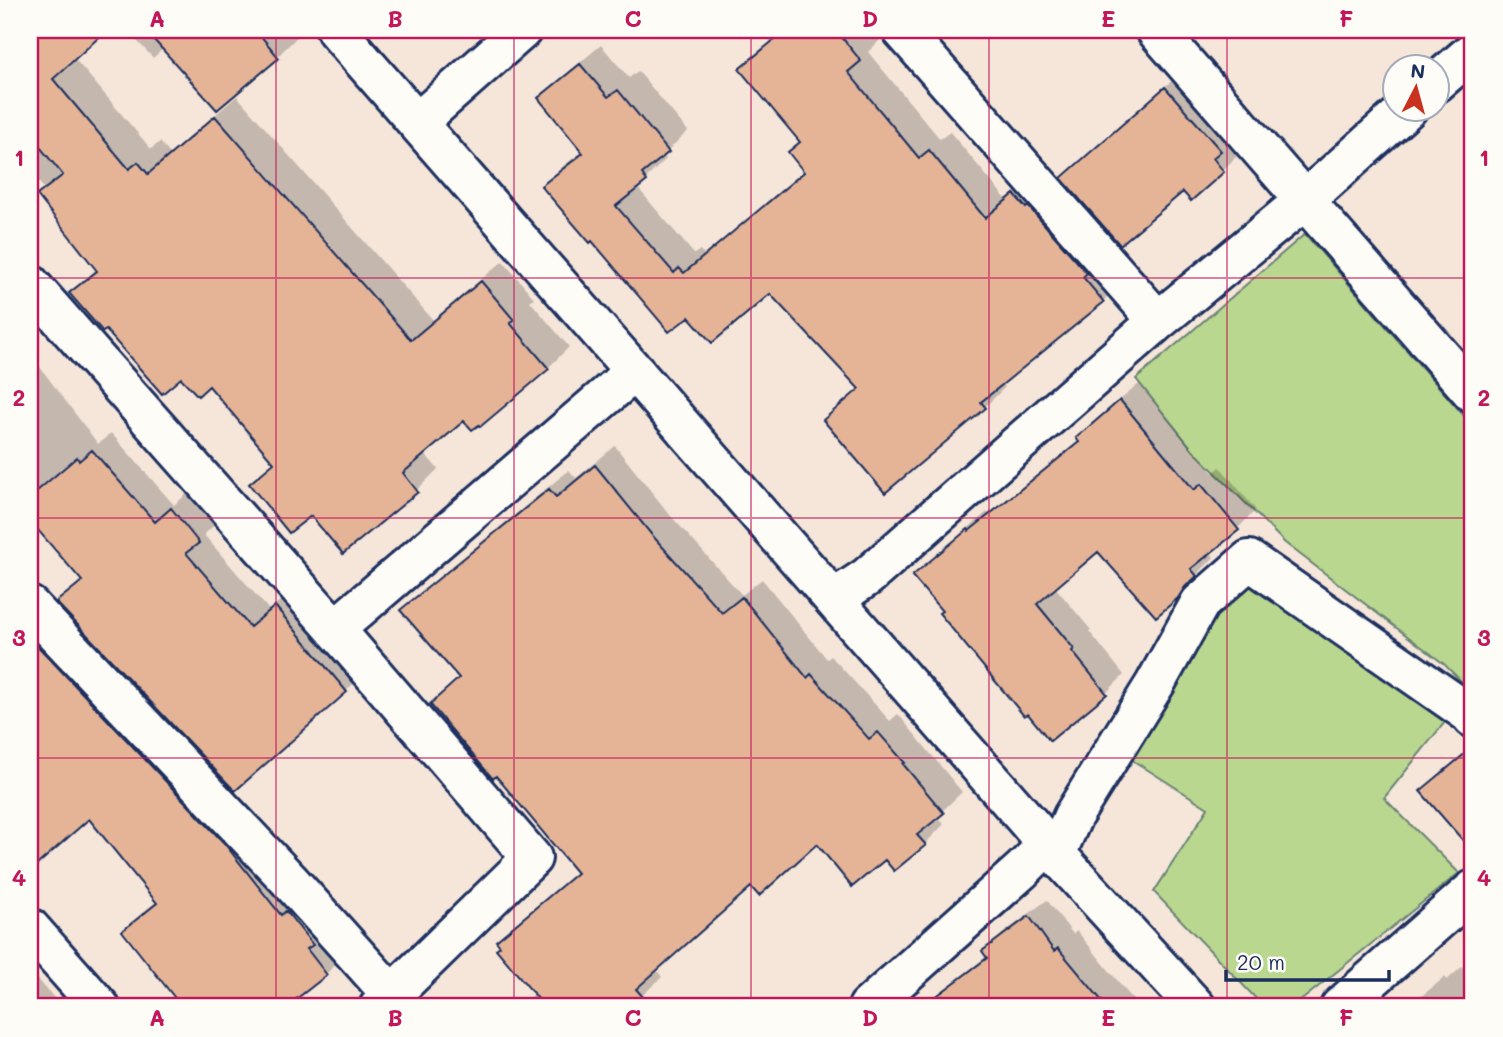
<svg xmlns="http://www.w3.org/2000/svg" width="1503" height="1037" viewBox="0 0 1503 1037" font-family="Mali,sans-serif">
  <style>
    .green { fill: #bad78f; stroke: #6a8376; stroke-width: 2 }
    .shadow { fill: #0003 }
    .building { fill: #e5b497; stroke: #1b2f5e; stroke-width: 2 }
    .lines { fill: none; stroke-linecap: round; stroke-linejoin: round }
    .minor-casing { stroke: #1b2f5e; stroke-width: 44 }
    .minor { stroke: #fdfcf7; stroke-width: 38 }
    .grid { fill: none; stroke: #c2185b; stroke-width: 2; stroke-opacity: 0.55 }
    .neatline { fill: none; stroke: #c2185b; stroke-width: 2.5 }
    .grid-label { font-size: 23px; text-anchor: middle; font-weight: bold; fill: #c2185b }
  </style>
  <rect width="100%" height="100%" fill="#f6e6da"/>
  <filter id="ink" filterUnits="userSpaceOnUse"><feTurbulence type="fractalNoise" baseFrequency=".0143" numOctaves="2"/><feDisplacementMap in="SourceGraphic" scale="14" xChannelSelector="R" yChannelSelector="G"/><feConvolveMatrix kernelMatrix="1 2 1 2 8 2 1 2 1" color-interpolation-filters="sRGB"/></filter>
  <g filter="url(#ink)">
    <path class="green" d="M1305,234l168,192v267l-29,-29 -159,-121 -92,-93 -57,-71z
      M1252,578l193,144 -61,76 75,75 -166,134h-29l-110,-115 54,-84 -79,-50 84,-149z"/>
    <path class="shadow" d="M30,30h75l-31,28 77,91 9,-7 10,12 67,-58 196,224 70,-59 31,37 -4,3 39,46 -21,21 -83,50 -41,35 14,16 -21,21 -74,62 -32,-39 -60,-29 24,-23 -66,-77 -27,-9 -76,-48 -34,-34 25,-25 -52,-78 -15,-19z
      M127,30h168l4,5 -21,21 -61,52 -53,-60 -11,10z
      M765,30h107l8,10 -12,12 72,87 10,-7 56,67 29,-24 88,106 -20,20 -102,82 4,4 -20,20 -160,14 35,-33 -89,-96 -82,22 -97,-76 -49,-52 20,-20 20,-15 -43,-52 20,-20 41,-34 28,33 9,-7 50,60 -25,24 3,4 -29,28 57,67 6,-4 5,5 100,-85 -4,-29 -59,-72 32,-30z
      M1184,70l57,82 -18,18 -32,28 -8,-9 -120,-11 18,-18z
      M30,325l5,6 -5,5z
      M30,354l68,90 13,-11 63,72 16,-14 26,32 -12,12 65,75 25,-21 70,84 -18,18 -287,-89 24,-23 -53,-60z
      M1139,384l74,89 7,-6 36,43 -18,18 -28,24 4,5 -38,40 -77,-47 -44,37 36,43 -2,1 35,44 -18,18 -162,-82 -29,-35 18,-18 54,-46 1,2 92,-74 -2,-2 18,-18z
      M615,446l55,69 72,80 20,-16 65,80 4,-3 59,65 8,-7 64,78 -25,24 7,8 -19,20 -40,13 -67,-15 -67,43 -95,84 6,8 -32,30h-109l14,-14 -37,-52 20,-19 59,-51 -81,-97 -64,-70 28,-27 -57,-67 19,-19 147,-121 7,8z
      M30,610l314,346 -18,18 -42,33h-99l-61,-76 18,-18 15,-12 -68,-84 -36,31 -23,-30z
      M1473,746v84l-9,8 -42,-47 18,-18z
      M1047,900l26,34 4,-3 62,76h-218l66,-51 -3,-4 18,-18z
      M1473,957v50h-65l37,-30 2,3z
      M30,970l26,30 19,-16 20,23h-65z"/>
    <path class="building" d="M30,30h77l-54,49 76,90 9,-7 10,12 67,-58 196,224 70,-59 33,39 -4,3 39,46 -69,58 -1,-2 -7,5 -8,-9 -61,52 15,19 -75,62 -32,-38 -22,17 -40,-49 25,-21 -65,-77 -11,10 -17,-18 -19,16 -56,-64 -3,2 -34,-39 28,-22 -60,-76 26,-20 -33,-40z
      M145,30h111l23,28 -62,52z
      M786,30h50l25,31 -13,11 71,86 10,-8 56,68 29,-24 12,14 2,-2 59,67 -4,4 21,25 -123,100 5,6 -101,85 -62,-73 36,-31 -89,-95 -58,49 -23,-26 -20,15 -77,-91 -2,2 -49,-57 42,-33 -45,-55 42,-34 28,33 10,-7 51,62 -27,22 5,7 -31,25 58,67 5,-5 5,5 120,-101 -16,-20 12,-10 -61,-73z
      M1165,87l56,64 -8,7 11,14 -33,29 -8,-9 -63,53 -59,-67z
      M1120,400l74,90 7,-6 38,46 -48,39 6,7 -12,11 -7,11 -22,19 -58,-65 -61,52 37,45 -2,2 35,43 -57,47 -22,-27 -4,2 -85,-103 3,-2 -30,-35 56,-47 1,2 110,-89 -3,-4z
      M92,450l63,72 16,-14 28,35 -13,10 64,74 25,-21 72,86 -112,99 -179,-189 26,-21 -52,-60v-24l47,-40 2,4z
      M595,465l56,69 71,79 20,-16 65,81 4,-4 58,65 9,-7 27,31 -2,1 41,49 -27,22 9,10 -32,26 -9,-11 -33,27 -35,-43 -58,52 -8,-9 -115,102 16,18h-107l-49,-58 4,-3 -4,-5 81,-68 -81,-97 -3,3 -63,-75 29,-26 -59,-68 149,-121 7,8z
      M30,638l194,205 57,72 5,-4 27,34 -6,4 20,26 -41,32h-104l-60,-76 35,-28 -68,-84 -59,52z
      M1473,747v105l-53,-61z
      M1029,916l25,35 4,-3 49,59h-185l65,-49 -5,-7z"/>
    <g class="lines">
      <defs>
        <path id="minor" d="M336,30l720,824 140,153
          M902,30l256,291
          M1156,30l317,363
          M1436,83l37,-32
          M418,122l104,-92
          M30,284l305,345 197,229 -153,149
          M834,599l33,-22 291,-256 147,-121 103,-92
          M30,606l259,274 103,115
          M335,629l300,-258
          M1056,854l17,-38 82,-132 45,-81 49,-43 221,154 3,4
          M30,928l70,79
          M868,1007l154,-137 26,-26
          M1340,1007l133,-117"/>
      </defs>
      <use href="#minor" class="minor-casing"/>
      <use href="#minor" class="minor"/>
    </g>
  </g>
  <path class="grid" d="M276,30v977M514,30v977M751,30v977M989,30v977M1227,30v977M30,278h1443M30,518h1443M30,758h1443"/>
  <rect width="1503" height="1037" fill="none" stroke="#fdfcf7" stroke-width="77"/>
  <g transform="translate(1416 88) rotate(6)"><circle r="33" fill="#fdfcf7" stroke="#a3aaba" stroke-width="2"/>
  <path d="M0-5L12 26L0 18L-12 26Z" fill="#c8321e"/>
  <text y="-10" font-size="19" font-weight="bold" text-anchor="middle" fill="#1b2f5e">N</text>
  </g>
  <path d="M1226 970v10h163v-10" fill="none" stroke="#1b2f5e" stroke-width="3.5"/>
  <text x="1237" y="970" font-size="21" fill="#1b2f5e" stroke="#fdfcf7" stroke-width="5" paint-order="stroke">20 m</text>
  <rect x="38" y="38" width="1426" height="960" class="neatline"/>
  <g class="grid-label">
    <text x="157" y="27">A</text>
    <text x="395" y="27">B</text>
    <text x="633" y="27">C</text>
    <text x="870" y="27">D</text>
    <text x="1108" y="27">E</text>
    <text x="1346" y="27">F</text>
    <text x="19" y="166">1</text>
    <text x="1484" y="166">1</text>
    <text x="19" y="406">2</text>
    <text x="1484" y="406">2</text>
    <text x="19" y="646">3</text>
    <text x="1484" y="646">3</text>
    <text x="19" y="886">4</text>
    <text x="1484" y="886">4</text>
    <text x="157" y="1026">A</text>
    <text x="395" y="1026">B</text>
    <text x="633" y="1026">C</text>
    <text x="870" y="1026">D</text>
    <text x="1108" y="1026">E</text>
    <text x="1346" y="1026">F</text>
  </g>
</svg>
